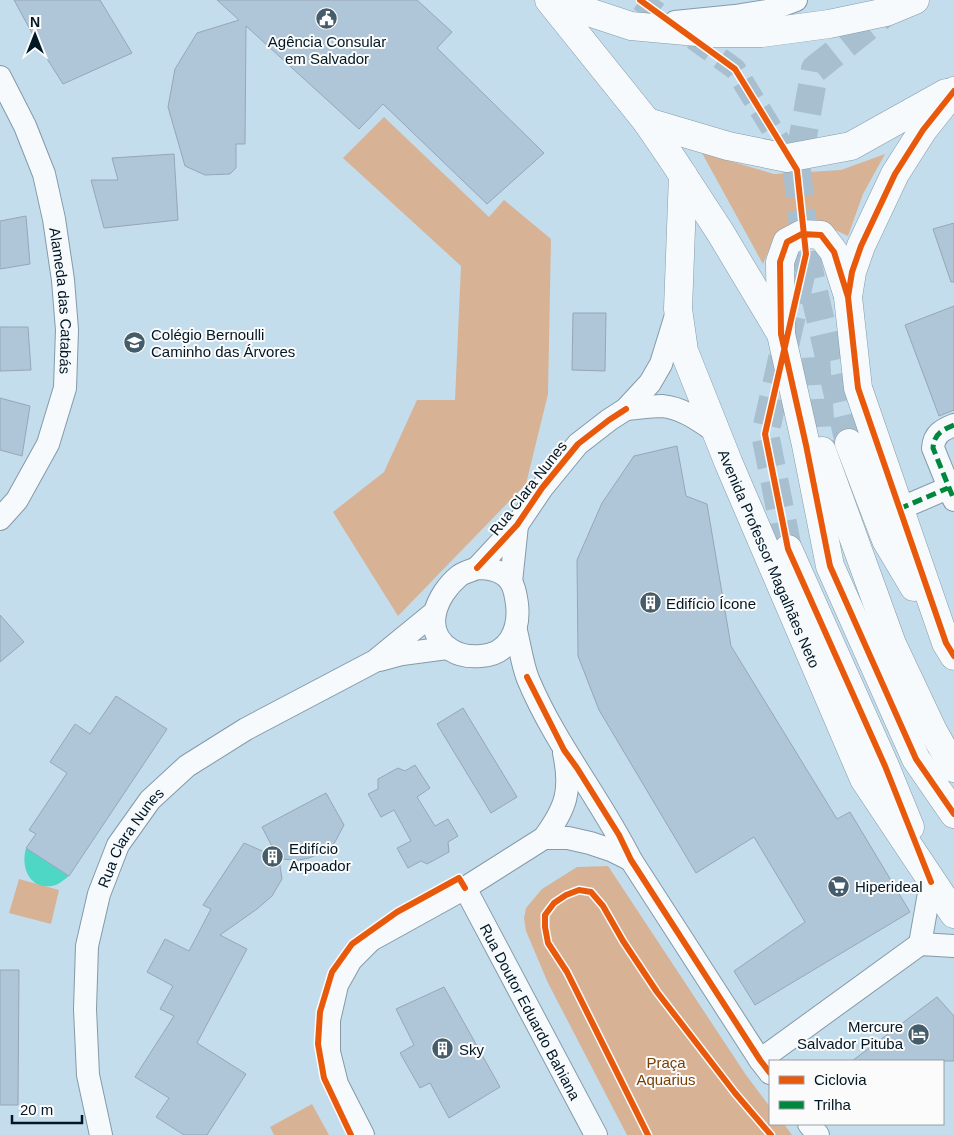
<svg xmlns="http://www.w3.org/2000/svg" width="954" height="1135" viewBox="0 0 954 1135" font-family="Helvetica,sans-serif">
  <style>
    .green { fill: #d7b295 }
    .water { fill: #4dd7c4 }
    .building { fill: #afc5d8; stroke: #95a7b7 }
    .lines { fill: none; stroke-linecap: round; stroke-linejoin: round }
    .minor-tunnel { stroke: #a7bfcf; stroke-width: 22; stroke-dasharray: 22 11; stroke-linecap: butt }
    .major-tunnel { stroke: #a7bfcf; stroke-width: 28; stroke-dasharray: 28 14; stroke-linecap: butt }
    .minor-casing { stroke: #849aa8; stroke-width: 24 }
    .major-casing { stroke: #849aa8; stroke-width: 29 }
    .minor { stroke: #f6fafc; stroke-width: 22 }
    .major { stroke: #f6fafc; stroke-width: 28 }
    .quiet { stroke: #00873e; stroke-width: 5; stroke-dasharray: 10 5; stroke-linecap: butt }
    .cycleway-casing { stroke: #fbfbfb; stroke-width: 9 }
    .cycleway { stroke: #e8590c; stroke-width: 6 }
    .labels { text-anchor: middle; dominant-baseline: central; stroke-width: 4; stroke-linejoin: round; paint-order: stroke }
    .poi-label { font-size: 15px; fill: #011724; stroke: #fbfbfb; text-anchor: start }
    .street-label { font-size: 15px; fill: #011724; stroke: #fbfbfb }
    .park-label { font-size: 15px; fill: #793e04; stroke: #fbfbfb }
  </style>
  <rect width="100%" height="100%" fill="#c4dded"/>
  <path class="green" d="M384,117l105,100 15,-17 47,39 -3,155 -22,90 -128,132 -65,-104 51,-40 33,-72h38l6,-134 -118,-108z
    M702,153l72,21 67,-4 44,-16 -22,40 -15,42 -42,-20 -30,17 -13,31z
    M608,866l138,209 24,32v17h14l8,11h-165l-79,-152 -22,-52 -2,-13 2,-10 16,-19 35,-22z
    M19,879l40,11 -8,34 -42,-11z
    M312,1104l17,31h-55l-4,-8z"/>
  <path class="water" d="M26,848l43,28c-4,3 -9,7 -13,9 -25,7 -36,-16 -30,-37z"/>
  <path class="building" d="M14,0h86l32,53 -69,31 -24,-38z
    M217,0h200l35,32 -15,16 107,105 -57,51 -104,-100 -24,25 -113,-103 -1,118h-9v24l-6,6 -25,1 -20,-9 -17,-59 7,-38 22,-36 42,-13z
    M174,154l4,66 -74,8 -13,-48h27l-6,-22z
    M26,216l4,48 -30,5v-48z
    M954,223v59h-3l-18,-53z
    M954,306v104l-15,6 -34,-91z
    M573,313h33l-1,58 -33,-1z
    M0,327h28l3,43 -31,1z
    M0,398l30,8 -8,50 -22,-6z
    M677,446l9,50 21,8 24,142 106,173 13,-7 60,100 -155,93 -21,-34 71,-49 -51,-85 -58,36 -97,-163 -21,-54 -1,-96 25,-57 32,-47z
    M0,615l24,27 -24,20z
    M116,696l51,33 -98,147 -43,-28 10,-14 -7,-4 38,-57 -17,-11 25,-38 15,10z
    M463,708l54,89 -26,16 -54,-89z
    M415,765l15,23 -13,9 18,29 13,-7 10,17 -10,6 1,10 -22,12 -6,-3 -13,7 -11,-20 14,-7 -17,-31 -13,7 -13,-23 10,-5v-10l20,-11 7,3z
    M326,793l18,32 -9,17 -7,8 -19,8 -10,2 -20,-1 3,20 -10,17 -15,13 -37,26 27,14 -50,94 49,31 -39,61h-23l-28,-18 13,-19 -34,-21 39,-61 -14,-7 13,-23 -26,-14 18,-33 24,12 22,-42 -8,-4 41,-62 34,15 -16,-31z
    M0,970h19l-1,135h-18z
    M444,987l56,100 -51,31 -19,-35 -10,5 -20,-35 14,-8 -18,-36z
    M937,997l17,19v45h-102z"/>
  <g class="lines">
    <path class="minor-tunnel" d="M640,0l95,69 61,99"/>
    <path class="major-tunnel" d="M816,357l6,94
      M849,443l-38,-164 -5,-25 -9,-84 18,-101 71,-57
      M788,549l-23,-115 39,-172"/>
    <defs>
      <g id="minor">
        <path d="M675,22l60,-6 32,-5 29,-11"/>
        <path id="s1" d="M0,77l25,49 19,48 10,45 9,61 4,50 -2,58 -17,56 -31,56 -17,19"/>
        <path d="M626,409c12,-1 25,-3 36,-3 21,2 38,15 54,26"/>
        <path d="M954,425c-12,5 -20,9 -21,23l21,52"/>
        <path d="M899,509l49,-21"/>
        <path d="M477,568l40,-43 25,-37 36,-44 31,-24 17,-11 24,-26 11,-19 16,-52"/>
        <path d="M477,568c12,0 27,3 34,14 4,6 5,15 6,22 3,26 -8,50 -36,52 -11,1 -21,0 -30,-6 -31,-19 -14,-56 8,-74 5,-4 12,-5 18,-8z"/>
        <path d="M511,582l6,-57"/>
        <path d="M516,631c4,15 6,33 12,48 27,65 72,119 103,181l129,200 10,13"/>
        <path d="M380,660l22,-6 45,-6"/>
        <path d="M544,838c22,-30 28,-47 20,-85"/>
        <path id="s2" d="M465,888l131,247"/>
        <path d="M920,944l11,-62"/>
        <path d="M760,1060l160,-116 34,2"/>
        <path d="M809,1124l9,11"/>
        <path id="s3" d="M101,1135l-13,-60 -3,-66 2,-63 12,-52 19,-49 32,-45 37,-34 59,-37 129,-68 60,-49"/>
        <path d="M363,1135l-26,-51 -8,-32v-32l8,-35 14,-25 20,-20 94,-52 79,-50h24l22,5 21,7 20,10"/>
      </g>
      <g id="major">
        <path d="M549,0l98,122 26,38 47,72 61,102 25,111 24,121 86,193 38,55"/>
        <path d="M552,0l79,26 77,7h54l67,-9 57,-12 29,-12"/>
        <path d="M954,91l-31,39 -28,44 -34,72 -9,26 -4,25 10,91 88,255 8,13"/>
        <path d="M647,122l81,24 59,12 64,-12 95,-53"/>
        <path id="s4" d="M683,175l-5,134 6,42 45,113 135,315 90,135"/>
        <path d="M781,333l-1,-71 7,-20 15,-8 19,1 13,17 14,44"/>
        <path d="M849,443l37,97 28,47"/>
        <path d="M822,451l70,193 41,87 21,37"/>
        <path d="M788,549l97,217 25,61"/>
      </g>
    </defs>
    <use href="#minor" class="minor-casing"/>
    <use href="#major" class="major-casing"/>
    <use href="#minor" class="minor"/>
    <use href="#major" class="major"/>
    <path class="quiet" d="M954,425c-12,5 -20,9 -21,23l21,52
      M899,509l49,-21"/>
    <defs>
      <path id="cycleway" d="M640,0l95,69 62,101 9,84 -41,180 23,115 97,217 46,116
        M954,91l-31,39 -28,44 -34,72 -9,26 -4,25 10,91 88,255 8,13
        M848,297l-14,-45 -13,-17 -19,-1 -15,8 -7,20 1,72 25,111 24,121 86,193 38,55
        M477,568l40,-43 25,-37 36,-44 31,-24 17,-11
        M527,677l37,73 13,18 42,67 12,25 129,200 10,13
        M351,1135l-27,-57 -6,-34 2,-32 12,-40 20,-28 45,-32 62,-34 6,10
        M648,1135l-81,-163 -19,-29 -3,-16v-12l9,-12 12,-8 13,-5 12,2 12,14 20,35 34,51 78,101 36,42"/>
    </defs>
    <use href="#cycleway" class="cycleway-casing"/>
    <use href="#cycleway" class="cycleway"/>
  </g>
  <defs>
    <symbol id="civic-disc" viewBox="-11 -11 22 22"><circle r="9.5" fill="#455c6a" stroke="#fbfbfb"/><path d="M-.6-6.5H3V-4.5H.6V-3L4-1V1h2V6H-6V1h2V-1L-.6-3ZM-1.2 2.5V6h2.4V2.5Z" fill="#fff"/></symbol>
    <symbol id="school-disc" viewBox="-11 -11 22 22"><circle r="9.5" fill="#455c6a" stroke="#fbfbfb"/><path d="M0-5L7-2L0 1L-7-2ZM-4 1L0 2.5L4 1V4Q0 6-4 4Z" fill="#fff"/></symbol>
    <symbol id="building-disc" viewBox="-11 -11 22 22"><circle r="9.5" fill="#455c6a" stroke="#fbfbfb"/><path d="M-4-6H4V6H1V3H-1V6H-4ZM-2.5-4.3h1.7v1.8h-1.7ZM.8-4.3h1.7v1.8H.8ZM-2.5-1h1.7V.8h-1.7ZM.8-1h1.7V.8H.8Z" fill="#fff"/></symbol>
    <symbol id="supermarket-disc" viewBox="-11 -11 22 22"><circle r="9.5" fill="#455c6a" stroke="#fbfbfb"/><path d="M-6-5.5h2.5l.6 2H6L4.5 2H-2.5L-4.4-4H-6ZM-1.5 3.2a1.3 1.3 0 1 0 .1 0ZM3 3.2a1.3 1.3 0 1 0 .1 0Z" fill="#fff"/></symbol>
    <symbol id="hotel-disc" viewBox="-11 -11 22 22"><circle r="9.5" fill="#455c6a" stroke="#fbfbfb"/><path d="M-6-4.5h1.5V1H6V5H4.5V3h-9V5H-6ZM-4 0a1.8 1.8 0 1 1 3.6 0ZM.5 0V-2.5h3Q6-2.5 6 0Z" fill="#fff"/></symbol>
  </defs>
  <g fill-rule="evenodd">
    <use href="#civic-disc" x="314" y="6" width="25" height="25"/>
    <use href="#school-disc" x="122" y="330" width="25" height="25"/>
    <use href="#building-disc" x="638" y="590" width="25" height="25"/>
    <use href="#building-disc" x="260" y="844" width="25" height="25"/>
    <use href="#supermarket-disc" x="826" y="874" width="25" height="25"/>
    <use href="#hotel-disc" x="906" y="1022" width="25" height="25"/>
    <use href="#building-disc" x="430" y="1036" width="25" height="25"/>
  </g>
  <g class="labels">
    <g class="poi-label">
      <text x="327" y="41" text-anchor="middle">Agência Consular<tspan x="327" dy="17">em Salvador</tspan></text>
      <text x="151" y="334">Colégio Bernoulli<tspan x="151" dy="17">Caminho das Árvores</tspan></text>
      <text x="666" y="603">Edifício Ícone</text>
      <text x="289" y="848">Edifício<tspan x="289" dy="17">Arpoador</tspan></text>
      <text x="855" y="886">Hiperideal</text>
      <text x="903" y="1026" text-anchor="end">Mercure<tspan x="903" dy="17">Salvador Pituba</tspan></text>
      <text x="459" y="1049">Sky</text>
    </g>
    <g class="street-label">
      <text stroke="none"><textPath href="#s1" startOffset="235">Alameda das Catabás</textPath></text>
      <text transform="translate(528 488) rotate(-52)">Rua Clara Nunes</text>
      <text stroke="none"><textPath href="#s4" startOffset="401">Avenida Professor Magalhães Neto</textPath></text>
      <text stroke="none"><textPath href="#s3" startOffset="309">Rua Clara Nunes</textPath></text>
      <text stroke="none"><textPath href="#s2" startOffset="140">Rua Doutor Eduardo Bahiana</textPath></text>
    </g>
    <g class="park-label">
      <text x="666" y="1062">Praça<tspan x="666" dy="17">Aquarius</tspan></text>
    </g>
  </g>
  <rect x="769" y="1060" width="175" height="65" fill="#fbfbfb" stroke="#97a0a5"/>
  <rect x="779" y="1076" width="25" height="8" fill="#e8590c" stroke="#97a0a5"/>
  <text x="814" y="1085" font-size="15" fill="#011724">Ciclovia</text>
  <rect x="779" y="1101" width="25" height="8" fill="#00873e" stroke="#97a0a5"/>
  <text x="814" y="1110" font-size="15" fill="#011724">Trilha</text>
  <g transform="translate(35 35)" stroke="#fbfbfb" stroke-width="4" paint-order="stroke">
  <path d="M0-4L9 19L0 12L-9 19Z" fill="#011724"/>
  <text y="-8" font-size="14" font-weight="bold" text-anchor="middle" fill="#011724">N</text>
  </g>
  <path d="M12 1115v8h70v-8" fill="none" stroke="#011724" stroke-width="2.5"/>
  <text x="20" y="1115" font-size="15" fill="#011724" stroke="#fbfbfb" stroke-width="4" paint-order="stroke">20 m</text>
</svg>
